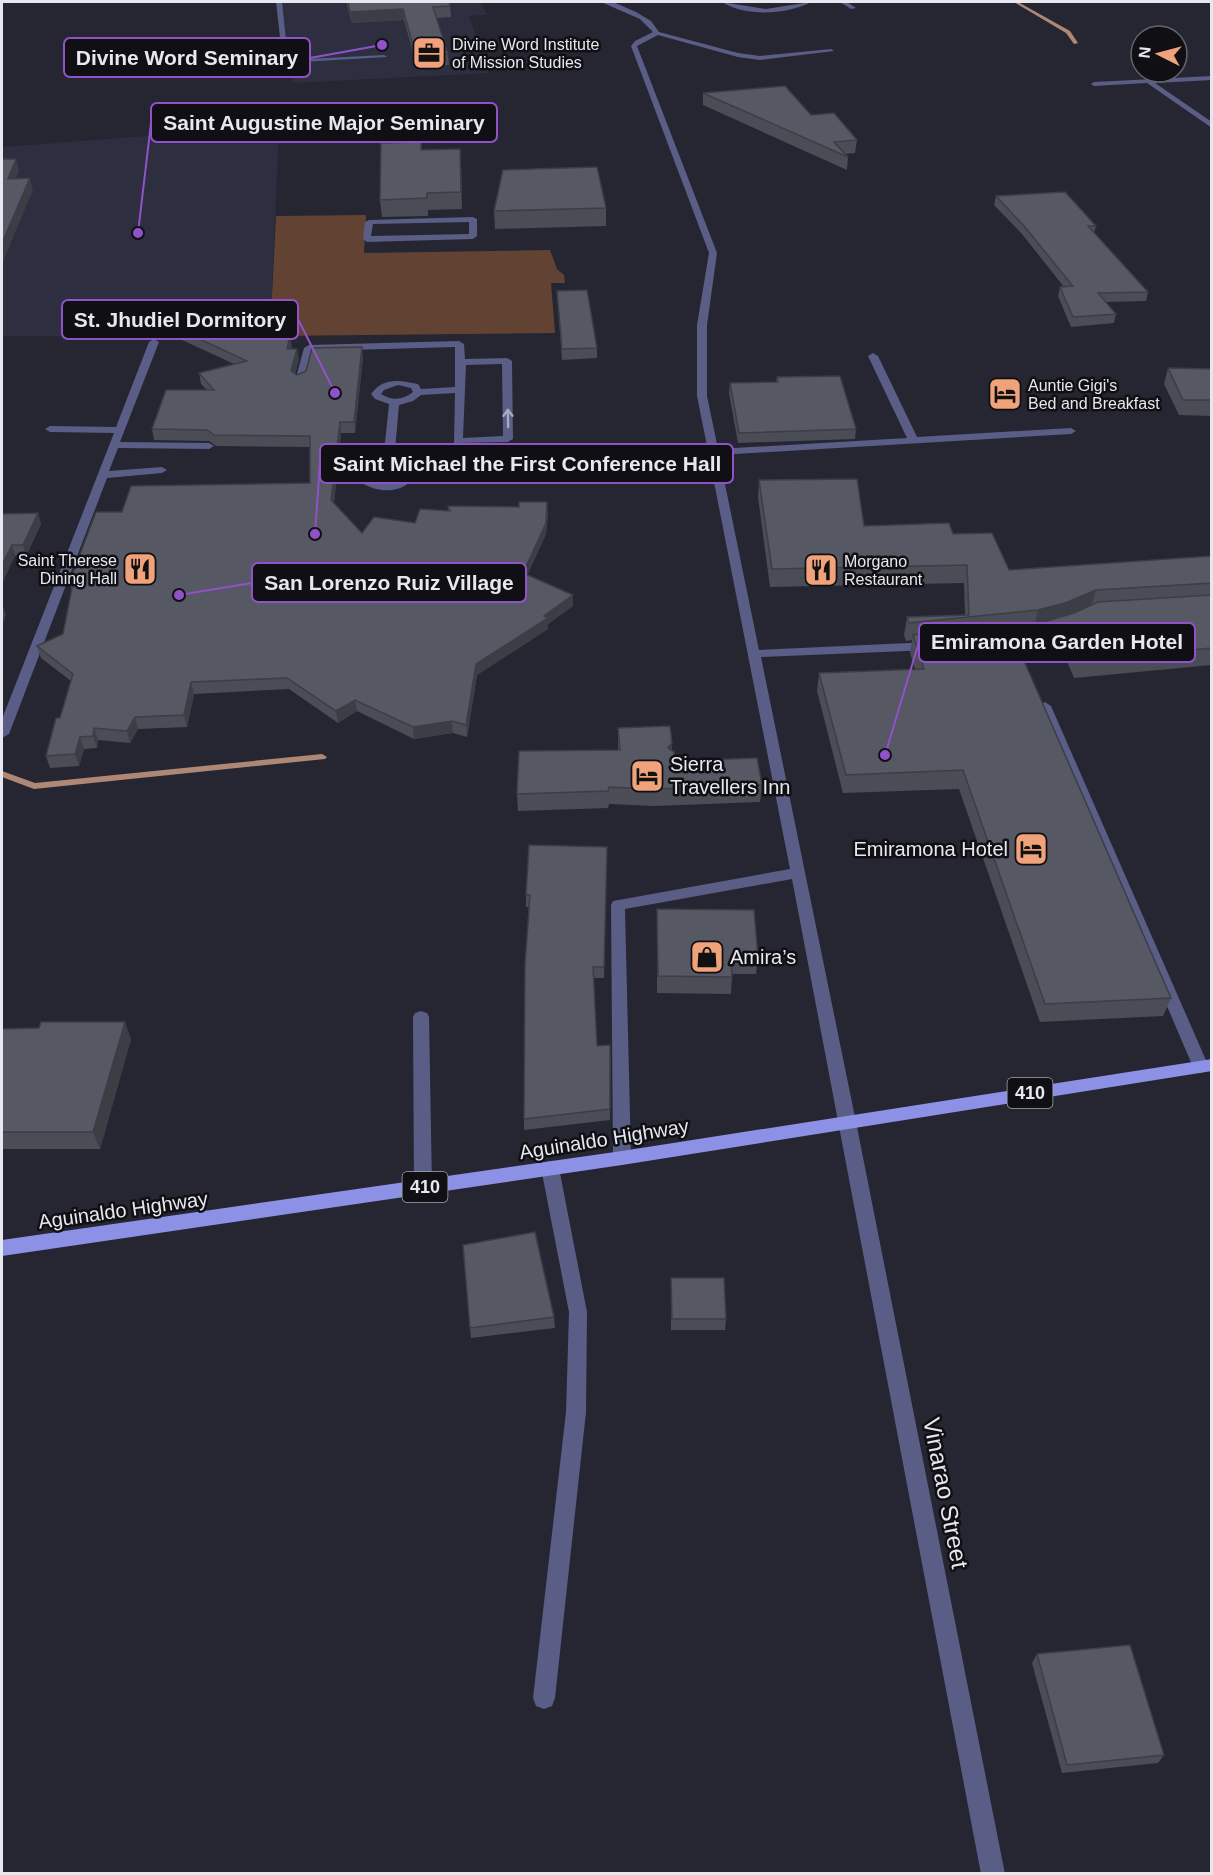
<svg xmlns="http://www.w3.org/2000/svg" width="1213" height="1875" viewBox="0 0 1213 1875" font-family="Arial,sans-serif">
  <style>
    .built { fill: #2d2e3f }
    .green { fill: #624333 }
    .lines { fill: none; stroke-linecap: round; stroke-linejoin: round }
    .stream { fill: #ae8775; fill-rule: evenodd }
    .minor { fill: #5a5d85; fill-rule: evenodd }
    .major { fill: #8d91e5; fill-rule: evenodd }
    .wall { fill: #4a4c56 }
    .shaded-wall { fill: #3c3e46 }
    .building { fill: #565864; stroke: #3c3e46; stroke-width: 1.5 }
    .oneway { stroke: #a8a9bf }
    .labels { text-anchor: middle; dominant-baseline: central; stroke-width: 5; stroke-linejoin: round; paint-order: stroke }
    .far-poi-label { font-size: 16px; fill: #e7e8ef; stroke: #0f0f14; text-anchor: start }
    .shield { fill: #0f0f14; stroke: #a6a7ad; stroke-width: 1.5 }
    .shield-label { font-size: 18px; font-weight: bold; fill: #e7e8ef }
    .poi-label { font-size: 20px; fill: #e7e8ef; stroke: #0f0f14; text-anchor: start }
    .street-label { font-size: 20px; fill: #e7e8ef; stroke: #0f0f14 }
    .near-street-label { font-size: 24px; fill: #e7e8ef; stroke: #0f0f14 }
    .leader { fill: none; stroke: #9152c9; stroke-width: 2 }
    .callout-dot { fill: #9152c9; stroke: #0f0f14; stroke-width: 2 }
    .callout { fill: #0f0f14; stroke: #9152c9; stroke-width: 2 }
    .callout-label { font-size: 21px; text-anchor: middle; font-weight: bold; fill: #e7e8ef }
  </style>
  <rect width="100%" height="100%" fill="#252631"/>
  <path class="built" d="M277,2h204l6,13 -18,1 20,57 -196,10z
    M279,126l-9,210h-268v-189z"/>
  <path class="green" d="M366,215l-2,38 186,-3 7,19 7,6 1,8h-14l4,50 -285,3 6,-120z"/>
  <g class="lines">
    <path class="stream" d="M1014,2h4l52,29 8,12 -4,1 -8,-11z
      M322,754l5,3 -2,2 -291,30 -32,-12v-6l33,12z"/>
    <path class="minor" d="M276,2h6l6,58 96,-5 3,2 -104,6z
      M601,2h12l23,10 15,9 8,11 79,21 22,3 71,-7 3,2 -74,9 -22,-3 -80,-22 -21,11 80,207 -10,72v71l11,53 189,-11 -39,-82 5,-3 5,3 39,81 154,-9 5,3 -5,3 -352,21 40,195 172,-8 6,4 -6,4 -170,7 95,465 149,752h-24l-189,-995 -167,30 6,249 -3,5 -6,2 -6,-2 -3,-5 -2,-253 2,-4 177,-32 -77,-392 -300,1c-11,16 -35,15 -51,5l-2,-5 9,-12 14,-4 6,-58 -14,-5 -4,-5c12,-17 29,-14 47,-10l3,5 34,-2v-40l-142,4 -8,30 -5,3 -5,-3 9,-33 5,-3 150,-4 5,3 1,15 42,-1 5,3 1,78 -5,3 -54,1 1,-50 -34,2 -8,6 -14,4 -5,56 20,11 298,-1 -15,-75v-71l12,-72 -78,-207 4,-5 18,-9 -13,-13zM502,364l1,72 -40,2 3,-73zM398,385l13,3 2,4c-10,8 -21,9 -32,2l3,-4zM393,467l11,6 -4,7 -12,4 -17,-5 6,-9z
      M722,2l44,7 45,-7c-25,13 -65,15 -89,0z
      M840,2h7l9,6 -5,1z
      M1212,76v4l-57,3 57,39v6l-65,-45 -53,3 -3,-2 3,-2z
      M473,217l4,2v17l-4,3 -106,3 -4,-3 2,-17 4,-2zM469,222v12l-98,2 2,-12z
      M154,339l5,3 -39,100 89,1 5,3 -5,3 -91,-1 -9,23 53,-4 5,3 -5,3 -55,5 -98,256 -7,4v-19l112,-286 -64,-1 -5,-3 5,-3 66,1 33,-85z
      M1045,702l6,4 158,361 -2,4 -6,2 -6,-2 -2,-4 -154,-361z
      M421,1011l6,2 2,4 3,170 -3,5 -6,2 -6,-2 -3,-5 -1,-170 2,-4z
      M550,1161l6,2 3,5 28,144 -1,100 -31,286 -3,8 -8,3 -8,-3 -3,-8 33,-286 3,-100 -28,-144 3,-5z"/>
    <path class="major" d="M1212,1059v12l-590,94 -620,91v-16l620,-89z"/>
  </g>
  <path class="wall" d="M346,2h103l1,4 1,11 -15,1 12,36 1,11 -32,2 -13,-47 -52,3z
    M703,93l108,22 46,25 -2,13 -10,1 3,3 -1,13 -144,-65z
    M421,142l1,8 39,16 1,43 -34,1v6l-46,1 -2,-17z
    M996,196l100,30 -2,7 54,59 -2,9 -40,1 10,12 -2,9 -43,4 -13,-31 2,-9h4l-42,-53 -28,-29z
    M606,208v18l-111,3 -1,-18z
    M557,291l40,57v10l-35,2z
    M180,330l89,7 23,9 -1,3 8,10 -4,15 2,1 66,-18 -8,76h-14l-7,70 28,30 53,-10 33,-12v-5l100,7 -2,21 -19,41 46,20v11l-25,18v5l-71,46 -10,62 -14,-4 -39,6 -57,-28 -19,12 -49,-34 -95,5 -7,33 -49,2 -8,14 -32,-3 -1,8 -13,1 -5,17 -29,2 -4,-12 14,-38 11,-37 -30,-23 -4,-12 26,-12 9,-44 -3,-7 53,-71 188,-29v-36l-94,-1 -7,-5 -55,-1 -2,-11 55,-39 -6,-6 -2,-11 35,-9 -52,-24z
    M1168,368l44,1v47l-33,-1 -15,-31z
    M777,377l79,52 -1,10 -117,4 -9,-50 1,-10 46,-1z
    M759,480l105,46 89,8 56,36 203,-14v109l-138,13 -14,-33 -36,16 147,337 -8,18 -123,6 -81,-233 -116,4 -26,-102 2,-18 96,-4 -5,-16 2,-13 -6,1 -2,-6 3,-18 58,-2 -1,-32 -194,4 -12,-90z
    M38,513l3,11 -15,32h-11l-13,-42z
    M618,728l54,23 3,10 87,24 -2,17 -105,4 -46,-2 -1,4 -90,3 -1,-17 101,-44z
    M607,847l-3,131h-11l4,68 13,63v11l-86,10v-11l6,-212h-4v-12z
    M657,909l101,48 -2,17h-24l-1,20 -74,-1z
    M2,1029l129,10 -31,110h-98z
    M671,1278l55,41 -1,11h-54z
    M554,1317l1,11 -84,10 -1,-10z
    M1037,1654l127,101 -6,8 -96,10 -30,-110z"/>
  <path class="shaded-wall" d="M403,9l1,11 -52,3 -2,-11z
    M460,149l1,17 1,43 -1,-17z
    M16,159l3,12 -8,20 -3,-12z
    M30,178l3,12 -31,74v-21z
    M290,336l2,10 -3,13 -2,-10z
    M362,347l1,10 -8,76 -1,-11z
    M297,349l2,10 -6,23 -2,-11z
    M340,422l1,11 -8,78 -2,-11z
    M547,502l1,11 -2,21 -23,51v-12z
    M38,513l3,11 -15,32 -3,-11z
    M12,545l3,11 -13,28v-19z
    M1096,590l-5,18 -57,20 4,-18z
    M573,595v11l-25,18v5l-71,46 -10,62 -1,-12 10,-61z
    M2,603l4,12 -4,12z
    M1064,627l-4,18 -46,20 4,-18z
    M191,682l3,12 -7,33 -3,-12z
    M355,700l2,11 -19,12 -2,-12z
    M135,717l3,12 -8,14 -3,-12z
    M452,721l1,12 -39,6 -1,-12z
    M94,728l4,12 -1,8 -4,-12z
    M80,737l4,12 -5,17 -4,-12z
    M672,743v17l-4,-12z
    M125,1022l6,17 -31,110 -7,-17z"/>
  <path class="building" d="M348,2h101l1,4 -17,1 15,47 -32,2 -13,-47 -53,3z
    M785,86l26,29 23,-2 23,27 -23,2 14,15 -145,-64z
    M421,142v8l39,-1 1,43 -34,1v5l-47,2 1,-57z
    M2,159h14l-8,20 22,-1 -28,65z
    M597,167l9,41 -112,3 9,-41z
    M1065,192l31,34h-8l60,66 -50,1 18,21 -43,3 -13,-30 13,-1 -49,-60 -28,-30z
    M587,290l10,58 -35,1 -5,-58z
    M267,325v12l23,-1 -3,13h10l-6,22 6,4 9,-4 6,-23 50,-1 -8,75h-14l-9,78 31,33 12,-16 41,6 5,-14 30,2 -2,-5 71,1v-5h28l-1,21 -23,50 50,22 -29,21 4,2 -72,46 -10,61 -14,-4 -39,6 -58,-27 -19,11 -49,-33 -96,4 -7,33 -49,2 -8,14 -33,-3 -1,8 -13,1 -5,17 -29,2 10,-38h4l13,-44 -36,-28 26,-12 10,-51h-4l27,-71h26l9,-26 179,-3v-47l-96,-1 -7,-5 -55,-1 14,-39h48l-15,-17 48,-12 -67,-31z
    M1168,368l44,1v31h-29z
    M840,376l16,53 -117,4 -9,-50 48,-1 -1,-5z
    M857,479l7,47 85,-3 4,11 39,-1 17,37 203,-14v27l-116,7 -31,13 -27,7 -129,13 -2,-6 62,-2 -2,-50 -195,4 -13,-89z
    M38,513l-15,32h-11l-10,20v-51z
    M1212,595v53l-133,12 -15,-33 -46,20 153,351 -126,6 -82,-234 -117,5 -27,-102 105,-4 -11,-34 127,-12 34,-10 24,-11z
    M670,726l2,17 -4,5 6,4 1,9 82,-3 5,27 -107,4 -46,-2 -1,4 -91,3 2,-43 101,-1 -2,-22z
    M529,845l78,2 -3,120h-11l4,79 13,-1v64l-86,10 1,-154 5,-70h-4z
    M657,909l97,1 4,47h-27l1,20 -74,-1z
    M41,1022h84l-32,110h-91v-103l37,-1z
    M535,1232l19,85 -84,11 -7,-83z
    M671,1278h53l2,41h-54z
    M1130,1645l34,110 -97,10 -30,-111z"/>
  <defs><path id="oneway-shaft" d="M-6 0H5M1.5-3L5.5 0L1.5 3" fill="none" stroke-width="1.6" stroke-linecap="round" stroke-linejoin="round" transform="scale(1.5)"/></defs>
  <use class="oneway" href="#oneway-shaft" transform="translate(508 418) rotate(-91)"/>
  <defs>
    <symbol id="office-square" viewBox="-11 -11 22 22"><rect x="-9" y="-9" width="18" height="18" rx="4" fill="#f0a27a" stroke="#0f0f14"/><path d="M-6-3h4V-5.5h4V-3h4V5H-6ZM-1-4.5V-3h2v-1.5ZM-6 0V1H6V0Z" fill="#111"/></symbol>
    <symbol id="hotel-square" viewBox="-11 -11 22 22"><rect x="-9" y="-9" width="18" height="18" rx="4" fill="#f0a27a" stroke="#0f0f14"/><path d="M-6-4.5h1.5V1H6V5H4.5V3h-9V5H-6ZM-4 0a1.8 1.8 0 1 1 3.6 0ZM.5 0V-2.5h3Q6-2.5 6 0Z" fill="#111"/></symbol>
    <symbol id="restaurant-square" viewBox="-11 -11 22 22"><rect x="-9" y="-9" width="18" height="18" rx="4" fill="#f0a27a" stroke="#0f0f14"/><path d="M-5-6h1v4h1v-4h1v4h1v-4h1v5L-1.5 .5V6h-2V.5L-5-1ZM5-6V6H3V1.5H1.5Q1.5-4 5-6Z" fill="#111"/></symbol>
    <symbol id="shop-square" viewBox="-11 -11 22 22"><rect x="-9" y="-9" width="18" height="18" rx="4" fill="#f0a27a" stroke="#0f0f14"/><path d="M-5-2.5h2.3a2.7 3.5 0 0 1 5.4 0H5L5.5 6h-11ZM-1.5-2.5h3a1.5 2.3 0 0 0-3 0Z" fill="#111"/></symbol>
  </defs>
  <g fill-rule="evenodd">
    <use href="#office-square" x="410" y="34" width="38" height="38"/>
    <use href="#hotel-square" x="986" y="375" width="38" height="38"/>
    <use href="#restaurant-square" x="121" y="550" width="38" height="38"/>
    <use href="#restaurant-square" x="802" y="551" width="38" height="38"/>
    <use href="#hotel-square" x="628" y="757" width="38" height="38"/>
    <use href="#hotel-square" x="1012" y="830" width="38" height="38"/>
    <use href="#shop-square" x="688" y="938" width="38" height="38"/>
  </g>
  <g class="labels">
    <g class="far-poi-label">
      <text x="452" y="44">Divine Word Institute<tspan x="452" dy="18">of Mission Studies</tspan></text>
      <text x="1028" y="385">Auntie Gigi's<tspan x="1028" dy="18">Bed and Breakfast</tspan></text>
      <text x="117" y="560" text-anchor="end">Saint Therese<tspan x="117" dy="18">Dining Hall</tspan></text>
      <text x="844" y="561">Morgano<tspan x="844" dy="18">Restaurant</tspan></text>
    </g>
    <g class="shield">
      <rect x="1007.5" y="1078" width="45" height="30" rx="4.5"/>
      <rect x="402.5" y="1172" width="45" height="30" rx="4.5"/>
    </g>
    <g class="shield-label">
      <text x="1030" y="1093">410</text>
      <text x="425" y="1187">410</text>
    </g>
    <g class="poi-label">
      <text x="670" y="764">Sierra<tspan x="670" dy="23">Travellers Inn</tspan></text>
      <text x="1008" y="849" text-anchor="end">Emiramona Hotel</text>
      <text x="730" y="957">Amira’s</text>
    </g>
    <g class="street-label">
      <text transform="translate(604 1139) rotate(-9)">Aguinaldo Highway</text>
      <text transform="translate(123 1210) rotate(-8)">Aguinaldo Highway</text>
    </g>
    <g class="near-street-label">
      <text transform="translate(946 1493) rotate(79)">Vinarao Street</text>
    </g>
  </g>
  <path class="leader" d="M382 45L310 58M138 233L151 123M335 393L298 319M315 534L320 463M179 595L252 583M885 755L919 642"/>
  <g class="callout-dot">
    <circle cx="382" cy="45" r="6"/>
    <circle cx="138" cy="233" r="6"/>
    <circle cx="335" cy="393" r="6"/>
    <circle cx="315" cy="534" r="6"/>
    <circle cx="179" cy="595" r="6"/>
    <circle cx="885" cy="755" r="6"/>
  </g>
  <g class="callout">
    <rect x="64" y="38" width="246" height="39" rx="6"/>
    <rect x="151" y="103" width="346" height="39" rx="6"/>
    <rect x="62" y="300" width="236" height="39" rx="6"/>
    <rect x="320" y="444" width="413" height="39" rx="6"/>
    <rect x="252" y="563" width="274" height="39" rx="6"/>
    <rect x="919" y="623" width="276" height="39" rx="6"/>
  </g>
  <g class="callout-label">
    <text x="187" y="65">Divine Word Seminary</text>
    <text x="324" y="130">Saint Augustine Major Seminary</text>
    <text x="180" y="327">St. Jhudiel Dormitory</text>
    <text x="527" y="471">Saint Michael the First Conference Hall</text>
    <text x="389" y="590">San Lorenzo Ruiz Village</text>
    <text x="1057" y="649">Emiramona Garden Hotel</text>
  </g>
  <rect width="1213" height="1875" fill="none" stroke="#e7e8ef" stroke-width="6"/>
  <g transform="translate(1159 54) rotate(276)"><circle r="28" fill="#0f0f14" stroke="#65666c" stroke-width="1.5"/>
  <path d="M0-4.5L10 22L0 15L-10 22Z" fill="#f0a27a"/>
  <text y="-9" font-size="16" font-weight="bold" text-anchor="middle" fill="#e7e8ef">N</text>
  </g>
</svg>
